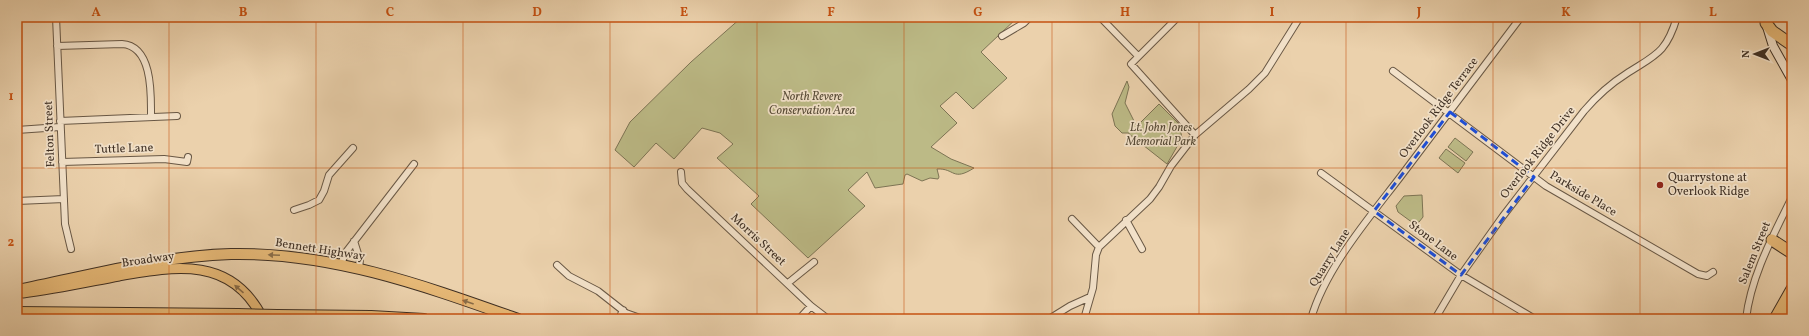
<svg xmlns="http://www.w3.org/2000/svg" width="1809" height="336" viewBox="0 0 1809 336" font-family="Vollkorn,serif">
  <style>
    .green { fill: #bcba86; stroke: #7d7454 }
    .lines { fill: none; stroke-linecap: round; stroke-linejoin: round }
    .minor-casing { stroke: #695845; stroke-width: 8 }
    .secondary-casing { stroke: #3e2f23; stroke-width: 10 }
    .primary-casing { stroke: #3e2f23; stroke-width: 11 }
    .trunk-casing { stroke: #3e2f23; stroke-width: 12 }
    .motorway-casing { stroke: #3e2f23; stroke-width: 13 }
    .minor { stroke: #f2e1c9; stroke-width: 6 }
    .secondary { stroke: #f2e1c9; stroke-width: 8 }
    .primary { stroke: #e6b876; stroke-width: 9 }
    .trunk { stroke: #e6b876; stroke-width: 10 }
    .motorway { stroke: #e6b876; stroke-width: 11 }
    .trunk-bridge-casing { stroke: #3e2f23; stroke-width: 12; stroke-linecap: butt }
    .trunk-bridge { stroke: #e6b876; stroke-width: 10 }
    .oneway { fill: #8a6d48 }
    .marked { fill: none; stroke: #1d4ed8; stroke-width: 3; stroke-dasharray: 8 5; stroke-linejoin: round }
    .grid { fill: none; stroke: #c65111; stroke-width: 1; stroke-opacity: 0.55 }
    .poi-dot { fill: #8f2418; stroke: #f2e1c9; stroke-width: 1.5 }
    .labels { text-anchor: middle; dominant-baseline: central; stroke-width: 3.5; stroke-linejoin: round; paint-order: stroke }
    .park-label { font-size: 12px; font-style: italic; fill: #574b37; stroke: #f2e1c9 }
    .street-label { font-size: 12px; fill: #3e2f23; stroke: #f2e1c9 }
    .poi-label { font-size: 12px; fill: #3e2f23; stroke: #f2e1c9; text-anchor: start }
    .neatline { fill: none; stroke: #c65111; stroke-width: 1.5 }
    .grid-label { font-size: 13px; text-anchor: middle; font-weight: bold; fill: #c65111 }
  </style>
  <rect width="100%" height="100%" fill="#ebd1ac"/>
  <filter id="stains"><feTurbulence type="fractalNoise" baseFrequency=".005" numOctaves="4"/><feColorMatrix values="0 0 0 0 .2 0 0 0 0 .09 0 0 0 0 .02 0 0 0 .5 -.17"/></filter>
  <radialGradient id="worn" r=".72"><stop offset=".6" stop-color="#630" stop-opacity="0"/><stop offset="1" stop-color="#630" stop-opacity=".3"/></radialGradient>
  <path class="green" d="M742,17h276l-37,35 26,26 -34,31 -17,-17 -16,14 17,17 -26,24 20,12 23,9c-22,14 -19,0 -37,1l2,8 -1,2 -8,-1 -8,3 -15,-7 -2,1 -2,9 -28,4 -8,-16 -19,18 17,16 -57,52 -57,-54 8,-8 -42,-38 16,-14 -13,-11 -18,-5 -28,31 -18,-16 -22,24 -19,-17 15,-28 61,-60z
    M1127,81l2,6 -4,16 11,22h2l21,-21 20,20 3,14 -15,26 -38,-30v-1h-7l-7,-7 -3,-12z
    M1455,138l18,14 -7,9 -18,-14z
    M1446,149l19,14 -7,10 -19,-15z
    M1422,195l1,22 -4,5 -6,1 -15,-11 -2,-6 8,-10z"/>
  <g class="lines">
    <defs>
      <path id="minor" d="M56,17l9,207 6,25
        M1100,17l38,39
        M1178,17l-47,47 64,71
        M1002,36l22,-13 6,-6
        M57,46l65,-2c31,2 29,51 29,72
        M1393,71l153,115 152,88 9,2 6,-4
        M60,121l117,-5
        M17,130l43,-3
        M62,162l102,-3 23,3 1,-5
        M681,172l1,11 5,6 124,117 17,13
        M1321,173l140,102 74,44
        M17,201l47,-2
        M294,210l15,-5 10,-5 5,-9 5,-16 24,-27
        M1072,219l27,28
        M1126,220l16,29
        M354,241l6,19 -1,8
        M341,264l5,-12 68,-88
        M557,265l12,11 29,15 28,22 17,6
        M788,283l26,-21
        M619,319l4,-9
        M799,319l12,-13
        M1049,319l21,-13 20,-9
        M1084,319l9,-31 3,-33 3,-8 51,-48 9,-12 12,-21 24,-31 54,-46 16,-16 35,-56
        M1311,319c14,-50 58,-101 90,-143 40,-53 80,-106 120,-159
        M1435,319l26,-44 42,-59 81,-105c12,-14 26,-27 42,-37 29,-19 40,-20 51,-57
        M1746,319c5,-43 27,-83 46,-122"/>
      <path id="secondary" d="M1764,17l9,29 19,34"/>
      <path id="primary" d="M23,293c32,-4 64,-11 96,-17 57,-10 113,-20 144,43"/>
      <path id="trunk" d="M17,290c71,-14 142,-34 214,-36 101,-2 194,32 287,65
        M17,312l221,2
        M277,315l94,1 53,3"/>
      <path id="motorway" d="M1766,23l6,8 20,14
        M1772,240l20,13
        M1775,319l17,-30
        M1787,319l5,-8"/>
    </defs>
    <use href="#minor" class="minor-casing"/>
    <use href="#secondary" class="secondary-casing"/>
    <use href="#primary" class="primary-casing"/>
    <use href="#trunk" class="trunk-casing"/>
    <use href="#motorway" class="motorway-casing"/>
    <use href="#minor" class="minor"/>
    <use href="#secondary" class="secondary"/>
    <use href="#primary" class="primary"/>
    <use href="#trunk" class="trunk"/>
    <use href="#motorway" class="motorway"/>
    <defs>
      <path id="trunk-bridge" d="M238,314l39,1"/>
    </defs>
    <use href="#trunk-bridge" class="trunk-bridge-casing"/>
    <use href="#trunk-bridge" class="trunk-bridge"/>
  </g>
  <defs><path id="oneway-solid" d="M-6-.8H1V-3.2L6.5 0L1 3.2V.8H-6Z"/></defs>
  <g class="oneway">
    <use href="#oneway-solid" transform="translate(274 255) rotate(-177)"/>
    <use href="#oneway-solid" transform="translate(239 289) rotate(-139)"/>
    <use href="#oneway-solid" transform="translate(468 302) rotate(-161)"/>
  </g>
  <path class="marked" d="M1450,112l84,65 -73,98 -87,-64z"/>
  <path class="grid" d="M169,17v302M316,17v302M463,17v302M610,17v302M757,17v302M904,17v302M1052,17v302M1199,17v302M1346,17v302M1493,17v302M1640,17v302M17,168h1775"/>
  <circle class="poi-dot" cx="1660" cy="185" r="4"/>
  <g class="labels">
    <g class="park-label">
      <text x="812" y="97">North Revere<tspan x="812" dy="14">Conservation Area</tspan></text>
      <text x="1161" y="128">Lt. John Jones<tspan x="1161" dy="14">Memorial Park</tspan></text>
    </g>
    <g class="street-label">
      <text transform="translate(1439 108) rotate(-53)">Overlook Ridge Terrace</text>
      <text transform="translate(50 134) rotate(-92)">Felton Street</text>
      <text transform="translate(124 149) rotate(-2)">Tuttle Lane</text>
      <text transform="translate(1538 153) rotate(-52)">Overlook Ridge Drive</text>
      <text transform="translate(1583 194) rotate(31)">Parkside Place</text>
      <text transform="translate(758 240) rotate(43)">Morris Street</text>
      <text transform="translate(1433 241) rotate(37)">Stone Lane</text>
      <text transform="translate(320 250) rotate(9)">Bennett Highway</text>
      <text transform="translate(1755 253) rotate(-68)">Salem Street</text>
      <text transform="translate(1330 258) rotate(-58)">Quarry Lane</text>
      <text transform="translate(148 260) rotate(-8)">Broadway</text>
    </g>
    <g class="poi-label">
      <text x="1668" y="178">Quarrystone at<tspan x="1668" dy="14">Overlook Ridge</tspan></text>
    </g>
  </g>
  <rect width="1809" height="336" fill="none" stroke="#ebd1ac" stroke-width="44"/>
  <g transform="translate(1755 54) rotate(270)" stroke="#f2e1c9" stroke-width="3" paint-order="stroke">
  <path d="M0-3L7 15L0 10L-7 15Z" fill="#3e2f23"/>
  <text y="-6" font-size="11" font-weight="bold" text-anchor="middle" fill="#3e2f23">N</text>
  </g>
  <rect x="22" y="22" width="1765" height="292" class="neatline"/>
  <g class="grid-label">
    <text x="96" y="16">A</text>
    <text x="243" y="16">B</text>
    <text x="390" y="16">C</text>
    <text x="537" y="16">D</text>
    <text x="684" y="16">E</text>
    <text x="831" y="16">F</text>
    <text x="978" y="16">G</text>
    <text x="1125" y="16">H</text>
    <text x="1272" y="16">I</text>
    <text x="1419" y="16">J</text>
    <text x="1566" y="16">K</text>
    <text x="1713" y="16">L</text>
    <text x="11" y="100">1</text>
    <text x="11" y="246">2</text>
  </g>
  <rect width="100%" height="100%" filter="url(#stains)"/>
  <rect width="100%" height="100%" fill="url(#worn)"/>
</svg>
